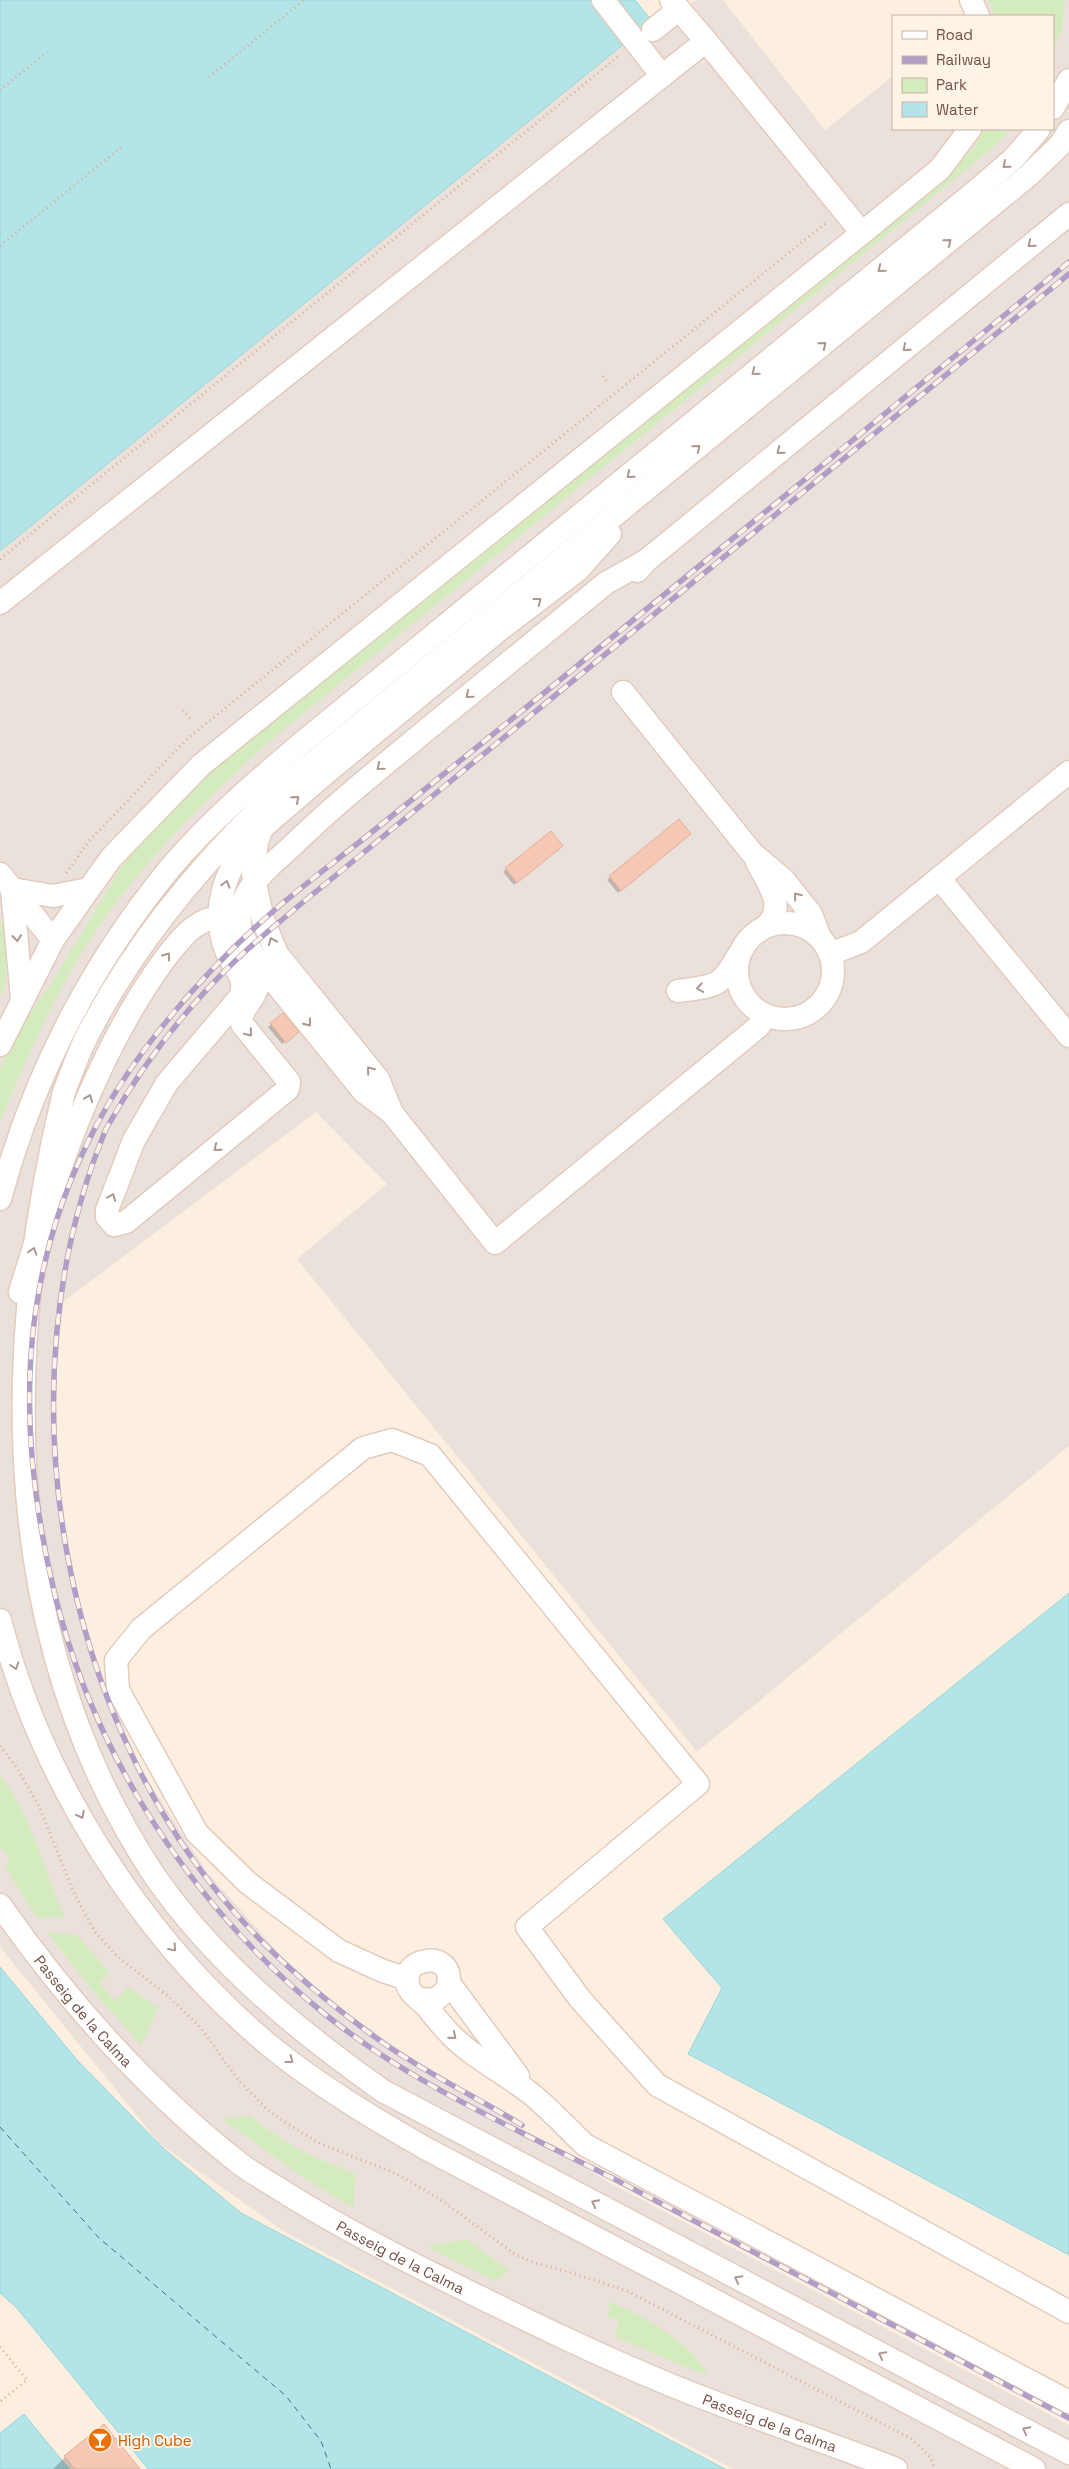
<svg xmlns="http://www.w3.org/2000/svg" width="1069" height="2469" viewBox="0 0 1069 2469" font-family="'Space Grotesk',sans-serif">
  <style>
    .industrial { fill: #ebe1db }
    .green { fill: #d4ebbd }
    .water { fill: #b3e4e7; stroke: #99d5d9 }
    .shadow { fill: #0003 }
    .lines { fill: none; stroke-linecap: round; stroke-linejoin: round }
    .ferry { stroke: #3a767b; stroke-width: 1; stroke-dasharray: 6 5; stroke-linecap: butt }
    .building { fill: #f4c8b5; stroke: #e7ad95 }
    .minor-casing { stroke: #e3ccbe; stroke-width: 25 }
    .path { stroke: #d8ac99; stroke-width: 3; stroke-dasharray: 1 4; stroke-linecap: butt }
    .minor { stroke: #fff; stroke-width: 22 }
    .rail-casing { stroke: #b09ec6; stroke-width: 5.5 }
    .rail { stroke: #fff3e6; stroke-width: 4; stroke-dasharray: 11; stroke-linecap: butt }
    .oneway { stroke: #ac9790 }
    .labels { text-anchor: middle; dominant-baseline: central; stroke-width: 4; stroke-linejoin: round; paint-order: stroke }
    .street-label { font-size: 15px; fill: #745246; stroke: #fff3e6 }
    .food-label { font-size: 15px; fill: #c56008; stroke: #fff3e6; text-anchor: start }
  </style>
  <rect width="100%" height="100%" fill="#fdefdf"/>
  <path class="industrial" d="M697,0h26l102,130 68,-54v53h160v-113h-88l20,-16h84v1446l-372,306 -400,-493 90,-75 -71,-72 -252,189 -3,15 -9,125 13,104 30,117 47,109 65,101 74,84 55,49 88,62 186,116 459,242v44h-336l-448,-237 -125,-88 -160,-197v-1396l652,-530z"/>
  <path class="green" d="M988,0h77l-3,28 -9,24v-36h-58z
    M985,129h25l-12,14 -30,25 -686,563c-59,51 -115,106 -163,168 -52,66 -87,145 -119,223v-53l16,-37 39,-54 67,-112 23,-28 56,-58 743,-603 29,-28z
    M0,918c8,26 10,55 0,80z
    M0,1775c33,43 43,94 65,142l-28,1 -33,-53 7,-4 -8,-12 -3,1z
    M47,1932l30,3 33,38 -11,10 16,18 13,-14 30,21 -17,37 -48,-54z
    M250,2116c33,27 66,44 106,58l-3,34 -46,-28 -85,-61z
    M467,2240l42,30 -13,11 -70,-35z
    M610,2301c32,15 83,42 98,75l-93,-39 4,-17 -11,-3z"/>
  <path class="water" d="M0,0h635l17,21 -652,530z
    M1069,1593v662l-381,-201 34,-66 -59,-69z
    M0,1967l77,93 86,88 78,65 484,256h-577l-132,-162 -16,-14z
    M24,2414l45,55h-69v-36z"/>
  <path class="shadow" d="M679,821l8,15 -69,57 -11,-13z
    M550,832l9,16 -45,37 -11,-13z
    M283,1015l11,20 -12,9 -14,-17z
    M65,2457l73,12h-85z"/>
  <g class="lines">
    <path class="ferry" d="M0,2127l99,111 187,158 35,45 10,28"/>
  </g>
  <path class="building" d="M679,819l12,15 -70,57 -12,-15z
    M551,831l12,15 -46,37 -12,-15z
    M283,1013l16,19 -13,11 -16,-20z
    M104,2424l36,45h-65l-11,-13z"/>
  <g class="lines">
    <defs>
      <g id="minor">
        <path d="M603,0l59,76"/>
        <path d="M671,0l35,41"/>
        <path d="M971,0l7,16"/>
        <path d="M653,30l26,-21"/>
        <path d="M1053,108l16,-28"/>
        <path d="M1069,131l-9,14 -31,30 -759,623c-73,70 -137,148 -183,238 -9,18 -16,38 -23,56 -64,264 -64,550 90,783 61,88 143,155 229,216l686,362"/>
        <path d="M862,233l78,-64 30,-40"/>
        <path d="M637,571l10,-11 422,-346"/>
        <path d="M0,603l706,-562 156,192 -661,532 -90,93 -58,82 -53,105"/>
        <path d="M623,692l129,161 32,27 27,34 9,24"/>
        <path d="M262,828c-34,33 -54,78 -35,125 7,17 21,24 13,44l-73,86 -33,57 -27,70v7l7,8 12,-3 162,-133 1,-7 -47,-58c-5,-15 17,-24 17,-47 -1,-34 -30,-36 -15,-78 7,-18 34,-40 48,-53 44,-43 91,-80 138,-119 58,-48 117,-96 176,-144l41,-23"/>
        <path d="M757,862c11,22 31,45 8,65"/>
        <path d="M0,874l53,66"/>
        <path d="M939,878l130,158"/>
        <circle cx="785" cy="971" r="48"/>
        <path d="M830,954l31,-12 208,-170"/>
        <path d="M255,958l109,134 28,21 103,130 263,-216 7,-11"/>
        <path d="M678,991c35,-5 42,-2 60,-35"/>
        <path d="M22,999l-10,-110 41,7 36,-7"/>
        <path d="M392,1113l-14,-34 -101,-125 -14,-34 -10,-46 4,-32 5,-14 64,-55 173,-143 79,-60 32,-36"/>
        <path d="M0,1199c33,-122 91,-235 171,-332 39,-46 86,-86 132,-125l674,-552 37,-32 25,-29"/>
        <path d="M20,1292c35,-114 73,-235 144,-332 15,-20 41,-55 69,-36"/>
        <path d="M0,1620c41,161 142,319 270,426 48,39 101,71 155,102l609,321"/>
        <path id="s1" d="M0,1905c68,97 145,184 239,258 14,11 30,19 45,29 48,30 97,56 147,81 85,42 169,84 257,119 68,27 139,50 208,77"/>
        <path d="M408,1979l-25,-8 -44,-20 -91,-68 -51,-50 -79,-143 -2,-30 25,-31 222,-181 29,-8 38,15 268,329 -171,143 53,72 77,86 412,227"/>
        <path d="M449,1983l69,93"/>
        <path d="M421,1999l14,1 12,-10c14,-47 -59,-31 -36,2 5,6 12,10 17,16 7,9 14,18 22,26 22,23 55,39 80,59 19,15 37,35 55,52l484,257"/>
      </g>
    </defs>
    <use href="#minor" class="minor-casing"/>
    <path class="path" d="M209,77l95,-77
      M0,90l47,-38
      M0,246l124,-101
      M603,376l5,7
      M0,559l620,-504
      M183,710l9,11
      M66,873l23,-32 98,-102 640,-517
      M0,1746l15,19 23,39 37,91 20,37 23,25 50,39 32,31 39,54 29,29 26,18 27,16 76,30 41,24 78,57 19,8 37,10 55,18 285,148 19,19 3,11
      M0,2347l27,33 -27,22"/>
    <use href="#minor" class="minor"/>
    <defs>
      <path id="rail" d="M1069,262c-175,144 -349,288 -525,431 -57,46 -115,93 -172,139 -37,30 -76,58 -111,90 -63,57 -128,132 -167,208 -77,149 -78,301 -40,461 39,163 137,314 267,420 89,73 198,119 301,172 149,77 298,157 447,235
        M522,2125c-45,-27 -93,-51 -136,-80 -49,-35 -96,-73 -137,-117 -191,-202 -249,-545 -143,-799 34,-61 78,-119 128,-167 19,-19 41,-36 62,-54l773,-634"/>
    </defs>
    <use href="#rail" class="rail-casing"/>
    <use href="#rail" class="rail"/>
  </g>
  <defs><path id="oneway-chevron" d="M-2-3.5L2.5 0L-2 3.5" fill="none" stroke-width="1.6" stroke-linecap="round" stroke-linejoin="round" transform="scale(1.25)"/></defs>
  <g class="oneway">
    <use href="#oneway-chevron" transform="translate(1006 165) rotate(139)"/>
    <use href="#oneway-chevron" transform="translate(948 242) rotate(-39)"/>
    <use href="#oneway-chevron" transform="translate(1031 244) rotate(141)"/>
    <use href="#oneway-chevron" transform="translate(881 269) rotate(141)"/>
    <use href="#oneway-chevron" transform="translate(823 345) rotate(-39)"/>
    <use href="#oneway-chevron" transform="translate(906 348) rotate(141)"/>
    <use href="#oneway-chevron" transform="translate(755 372) rotate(141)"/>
    <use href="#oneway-chevron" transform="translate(697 448) rotate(-39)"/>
    <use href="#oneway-chevron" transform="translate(780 451) rotate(141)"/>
    <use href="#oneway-chevron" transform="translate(630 475) rotate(141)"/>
    <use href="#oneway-chevron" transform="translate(538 601) rotate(-37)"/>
    <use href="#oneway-chevron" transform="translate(469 695) rotate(141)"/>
    <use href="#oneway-chevron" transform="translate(380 767) rotate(141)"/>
    <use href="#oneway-chevron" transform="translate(296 799) rotate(-41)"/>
    <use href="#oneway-chevron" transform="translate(226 884) rotate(-74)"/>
    <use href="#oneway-chevron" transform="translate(797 896) rotate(-129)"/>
    <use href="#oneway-chevron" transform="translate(17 938) rotate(84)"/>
    <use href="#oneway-chevron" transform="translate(272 941) rotate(-112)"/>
    <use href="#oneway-chevron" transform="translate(167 956) rotate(-54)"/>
    <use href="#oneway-chevron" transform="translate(700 988) rotate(171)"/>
    <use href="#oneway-chevron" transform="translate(308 1023) rotate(51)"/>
    <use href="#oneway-chevron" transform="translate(249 1033) rotate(51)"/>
    <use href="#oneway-chevron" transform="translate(370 1070) rotate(-129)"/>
    <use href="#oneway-chevron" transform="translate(89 1098) rotate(-68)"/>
    <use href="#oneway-chevron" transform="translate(217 1148) rotate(141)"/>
    <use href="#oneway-chevron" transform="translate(112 1197) rotate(-69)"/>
    <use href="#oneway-chevron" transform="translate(33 1251) rotate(-73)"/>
    <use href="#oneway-chevron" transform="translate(15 1666) rotate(72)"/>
    <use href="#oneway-chevron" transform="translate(81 1815) rotate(62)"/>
    <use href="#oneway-chevron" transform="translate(173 1948) rotate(49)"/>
    <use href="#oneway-chevron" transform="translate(453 2036) rotate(41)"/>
    <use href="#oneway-chevron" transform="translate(290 2060) rotate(37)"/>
    <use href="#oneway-chevron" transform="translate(595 2203) rotate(-152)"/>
    <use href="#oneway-chevron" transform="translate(738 2279) rotate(-152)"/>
    <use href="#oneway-chevron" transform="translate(882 2355) rotate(-152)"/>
    <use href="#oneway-chevron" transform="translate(1026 2430) rotate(-152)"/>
  </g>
  <defs>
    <symbol id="bar-disc" viewBox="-11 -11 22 22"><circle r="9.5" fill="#e8710a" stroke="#fff3e6"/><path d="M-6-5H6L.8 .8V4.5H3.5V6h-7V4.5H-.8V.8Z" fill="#fff"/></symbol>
  </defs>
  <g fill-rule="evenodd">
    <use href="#bar-disc" x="86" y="2426" width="28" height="28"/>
  </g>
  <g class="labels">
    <g class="street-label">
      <text stroke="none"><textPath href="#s1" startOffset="135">Passeig de la Calma</textPath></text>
      <text stroke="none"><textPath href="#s1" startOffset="540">Passeig de la Calma</textPath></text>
      <text stroke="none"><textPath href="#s1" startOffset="945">Passeig de la Calma</textPath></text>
    </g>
    <g class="food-label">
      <text x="118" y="2440">High Cube</text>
    </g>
  </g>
  <rect x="892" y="15" width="162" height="115" fill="#fff3e6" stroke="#c7b3a6"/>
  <rect x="902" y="31" width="25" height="8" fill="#ffffff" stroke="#c7b3a6"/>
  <text x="936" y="40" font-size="15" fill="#745246">Road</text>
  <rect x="902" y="56" width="25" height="8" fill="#b09ec6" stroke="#c7b3a6"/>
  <text x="936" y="65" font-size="15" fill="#745246">Railway</text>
  <rect x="902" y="78" width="25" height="15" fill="#d4ebbd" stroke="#c7b3a6"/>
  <text x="936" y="90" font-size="15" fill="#745246">Park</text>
  <rect x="902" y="102" width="25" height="15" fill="#b3e4e7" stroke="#c7b3a6"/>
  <text x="936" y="115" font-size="15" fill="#745246">Water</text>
</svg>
